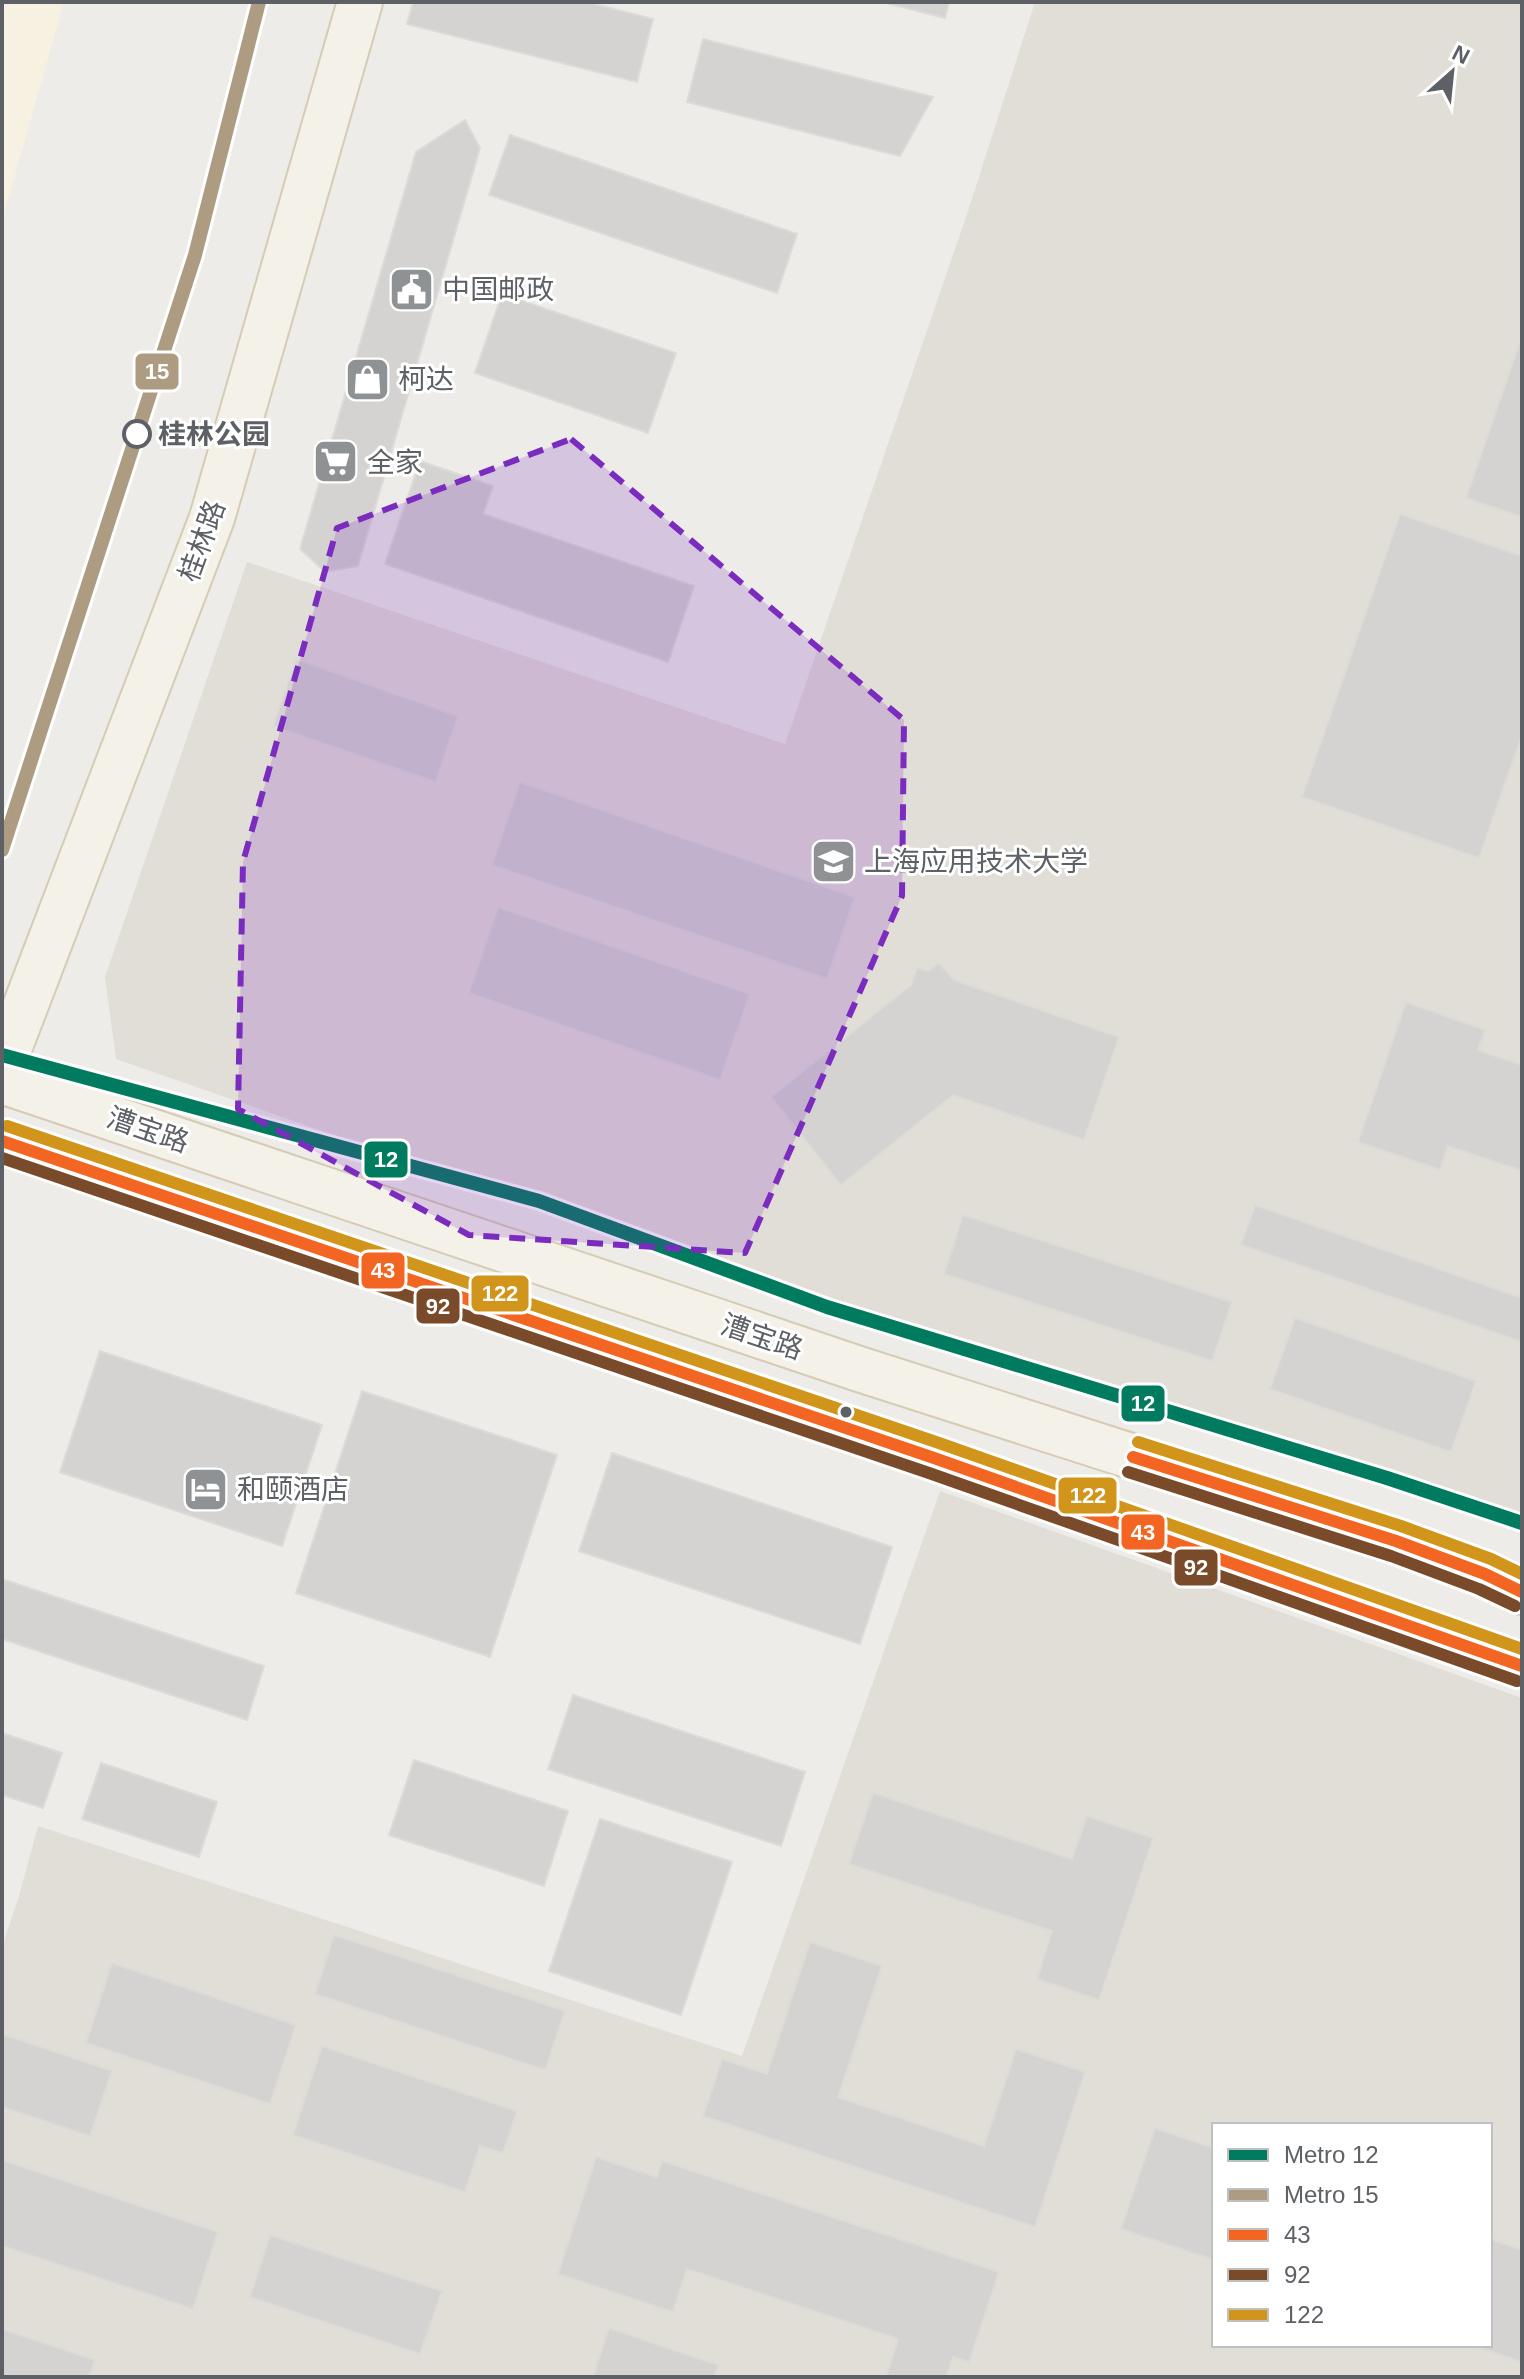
<svg xmlns="http://www.w3.org/2000/svg" width="1524" height="2379" viewBox="0 0 1524 2379" font-family="Arial,'Noto Sans SC',sans-serif">
  <style>
    .commercial { fill: #f7f1e1 }
    .education { fill: #e1ded7; fill-rule: evenodd }
    .building { fill: #d4d3d1; stroke: #dcdbd7; stroke-width: 2 }
    .lines { fill: none; stroke-linecap: round; stroke-linejoin: round }
    .major-casing { stroke: #d6ccb5; stroke-width: 48 }
    .major { stroke: #f3f1e8; stroke-width: 44 }
    .bus-1-casing { stroke: #fff; stroke-width: 18 }
    .bus-2-casing { stroke: #fff; stroke-width: 18 }
    .bus-3-casing { stroke: #fff; stroke-width: 18 }
    .bus-1 { stroke: #f26522; stroke-width: 12 }
    .bus-2 { stroke: #7a4b2a; stroke-width: 12 }
    .bus-3 { stroke: #d0951a; stroke-width: 12 }
    .metro-1-casing { stroke: #fff; stroke-width: 20 }
    .metro-2-casing { stroke: #fff; stroke-width: 20 }
    .metro-1 { stroke: #007b5f; stroke-width: 14 }
    .metro-2 { stroke: #ad9c81; stroke-width: 14 }
    .marked { fill: #7b2cbf; fill-opacity: 0.2; stroke: #7b2cbf; stroke-width: 6; stroke-dasharray: 16 10; stroke-linejoin: round }
    .stop-dot { fill: #fff; stroke: #5d6166; stroke-width: 4 }
    .bus-dot { fill: #5d6166; stroke: #fff; stroke-width: 3 }
    .labels { text-anchor: middle; dominant-baseline: central; stroke-width: 6; stroke-linejoin: round; paint-order: stroke }
    .poi-label { font-size: 28px; fill: #5d6166; stroke: #fff; text-anchor: start }
    .stop-label { font-size: 28px; font-weight: bold; fill: #5d6166; stroke: #fff; text-anchor: start }
    .street-label { font-size: 28px; fill: #5d6166; stroke: #fff }
    .line-badge { stroke: #fff; stroke-width: 3 }
    .badge-label { font-size: 22px; text-anchor: middle; font-weight: bold; fill: #fff }
  </style>
  <rect width="100%" height="100%" fill="#edece8"/>
  <path class="commercial" d="M2,2h62l-62,219z"/>
  <path class="education" d="M1035,2h487v1520l-135,-44 -560,-171 -711,-248 -11,-82 142,-415 538,182 183,-533z
    M940,1491l582,207v679h-1520v-430l17,-51 19,-70 704,230zM1214,2125h276v220h-276z"/>
  <path class="building" d="M413,2h173l67,17 -16,63 -230,-58z
    M882,2h67l-4,16z
    M703,39l230,58 -33,59 -213,-54z
    M465,120l15,28 -122,418 -33,6 -25,-23 116,-397z
    M510,135l287,99 -20,59 -288,-98z
    M502,294l174,59 -28,80 -173,-60z
    M1522,336v181l-56,-19z
    M420,461l73,25 -10,28 211,72 -26,76 -283,-98z
    M1400,514l122,42v179l-43,123 -177,-61z
    M296,659l162,57 -22,66 -163,-56z
    M520,782l335,115 -28,82 -335,-114z
    M498,907l252,87 -30,86 -251,-87z
    M939,963l15,17 165,57 -35,103 -131,-45 -112,90 -70,-88 140,-112 6,-17 11,3z
    M1406,1002l79,28 -7,20 44,15v106l-74,-25 -8,24 -82,-28z
    M1255,1205l267,93v44l-281,-97z
    M963,1215l269,87 -20,59 -268,-87z
    M1295,1318l181,63 -25,71 -181,-63z
    M100,1351l222,74 -40,121 -222,-74z
    M362,1391l195,64 -67,202 -194,-64z
    M612,1453l280,94 -32,97 -281,-93z
    M2,1579l262,87 -17,54 -245,-81z
    M573,1695l232,77 -24,74 -233,-77z
    M2,1733l60,20 -19,55 -41,-13z
    M414,1760l154,51 -24,75 -155,-51z
    M101,1763l116,39 -18,55 -117,-38z
    M873,1793l199,66 15,-43 66,22 -54,162 -62,-21 15,-48 -203,-67z
    M600,1819l132,43 -51,153 -132,-44z
    M334,1935l231,76 -20,59 -230,-76z
    M810,1942l72,24 -44,131 146,49 32,-97 69,23 -50,155 -332,-111 19,-57 45,15z
    M112,1963l184,62 -26,79 -184,-61z
    M2,2034l110,37 -22,65 -88,-29z
    M322,2046l195,65 -14,42 -23,-7 -15,46 -172,-57z
    M1155,2128l59,20v112l-93,-31z
    M596,2157l61,20 5,-16 337,111 -30,90 -16,-5 -7,20h-60l12,-38 -211,-70 -14,43 -115,-38z
    M2,2160l216,72 -25,77 -191,-63z
    M270,2235l172,56 -22,63 -170,-57z
    M1490,2239l32,11v112l-51,-17h19z
    M609,2328l109,37 -4,12h-121z
    M2,2329l93,31 -6,17h-87z"/>
  <g class="lines">
    <defs>
      <path id="major" d="M2,1067l210,-549 148,-516
        M2,1081l857,288 537,172 89,33 37,18
        M2,1141l932,317 588,208"/>
    </defs>
    <use href="#major" class="major-casing"/>
    <use href="#major" class="major"/>
    <defs>
      <path id="bus-1" d="M2,1141l932,317 588,208
        M1133,1457l263,84 89,33 37,18"/>
      <path id="bus-2" d="M2,1158l927,315 588,208
        M1128,1472l263,84 88,33 36,17"/>
      <path id="bus-3" d="M7,1126l932,317 583,206
        M1138,1442l263,84 90,33 31,15"/>
    </defs>
    <use href="#bus-1" class="bus-1-casing"/>
    <use href="#bus-2" class="bus-2-casing"/>
    <use href="#bus-3" class="bus-3-casing"/>
    <use href="#bus-1" class="bus-1"/>
    <use href="#bus-2" class="bus-2"/>
    <use href="#bus-3" class="bus-3"/>
    <defs>
      <path id="metro-1" d="M2,1055l537,146 288,106 560,171 135,45"/>
      <path id="metro-2" d="M2,850l193,-595 64,-253"/>
    </defs>
    <use href="#metro-1" class="metro-1-casing"/>
    <use href="#metro-2" class="metro-2-casing"/>
    <use href="#metro-1" class="metro-1"/>
    <use href="#metro-2" class="metro-2"/>
  </g>
  <path class="marked" d="M571,439l333,281 -2,176 -157,357 -276,-18 -231,-126 5,-247 94,-334z"/>
  <defs>
    <symbol id="civic-square" viewBox="-11 -11 22 22"><rect x="-9" y="-9" width="18" height="18" rx="4" fill="#8f9294" stroke="#fff"/><path d="M-.6-6.5H3V-4.5H.6V-3L4-1V1h2V6H-6V1h2V-1L-.6-3ZM-1.2 2.5V6h2.4V2.5Z" fill="#fff"/></symbol>
    <symbol id="shop-square" viewBox="-11 -11 22 22"><rect x="-9" y="-9" width="18" height="18" rx="4" fill="#8f9294" stroke="#fff"/><path d="M-5-2.5h2.3a2.7 3.5 0 0 1 5.4 0H5L5.5 6h-11ZM-1.5-2.5h3a1.5 2.3 0 0 0-3 0Z" fill="#fff"/></symbol>
    <symbol id="supermarket-square" viewBox="-11 -11 22 22"><rect x="-9" y="-9" width="18" height="18" rx="4" fill="#8f9294" stroke="#fff"/><path d="M-6-5.5h2.5l.6 2H6L4.5 2H-2.5L-4.4-4H-6ZM-1.5 3.2a1.3 1.3 0 1 0 .1 0ZM3 3.2a1.3 1.3 0 1 0 .1 0Z" fill="#fff"/></symbol>
    <symbol id="university-square" viewBox="-11 -11 22 22"><rect x="-9" y="-9" width="18" height="18" rx="4" fill="#8f9294" stroke="#fff"/><path d="M0-5L7-2L0 1L-7-2ZM-4 1L0 2.5L4 1V4Q0 6-4 4Z" fill="#fff"/></symbol>
    <symbol id="hotel-square" viewBox="-11 -11 22 22"><rect x="-9" y="-9" width="18" height="18" rx="4" fill="#8f9294" stroke="#fff"/><path d="M-6-4.5h1.5V1H6V5H4.5V3h-9V5H-6ZM-4 0a1.8 1.8 0 1 1 3.6 0ZM.5 0V-2.5h3Q6-2.5 6 0Z" fill="#fff"/></symbol>
  </defs>
  <g fill-rule="evenodd">
    <use href="#civic-square" x="386" y="264" width="51" height="51"/>
    <use href="#shop-square" x="342" y="354" width="51" height="51"/>
    <use href="#supermarket-square" x="310" y="436" width="51" height="51"/>
    <use href="#university-square" x="808" y="836" width="51" height="51"/>
    <use href="#hotel-square" x="180" y="1464" width="51" height="51"/>
  </g>
  <circle class="stop-dot" cx="137" cy="434" r="13"/>
  <circle class="bus-dot" cx="846" cy="1412" r="7"/>
  <g class="labels">
    <g class="poi-label">
      <text x="442" y="289">中国邮政</text>
      <text x="398" y="379">柯达</text>
      <text x="367" y="462">全家</text>
      <text x="864" y="861">上海应用技术大学</text>
      <text x="237" y="1489">和颐酒店</text>
    </g>
    <g class="stop-label">
      <text x="158" y="434">桂林公园</text>
    </g>
    <g class="street-label">
      <text transform="translate(202 541) rotate(-70)">桂林路</text>
      <text transform="translate(148 1130) rotate(19)">漕宝路</text>
      <text transform="translate(762 1337) rotate(19)">漕宝路</text>
    </g>
  </g>
  <g class="line-badge">
    <rect x="134" y="352" width="46" height="39" rx="8" fill="#ad9c81"/>
    <rect x="363" y="1140" width="46" height="39" rx="8" fill="#007b5f"/>
    <rect x="360" y="1251" width="46" height="39" rx="8" fill="#f26522"/>
    <rect x="470" y="1274" width="60" height="39" rx="8" fill="#d0951a"/>
    <rect x="415" y="1287" width="46" height="38" rx="8" fill="#7a4b2a"/>
    <rect x="1120" y="1384" width="46" height="39" rx="8" fill="#007b5f"/>
    <rect x="1057" y="1476" width="61" height="39" rx="8" fill="#d0951a"/>
    <rect x="1120" y="1513" width="46" height="38" rx="8" fill="#f26522"/>
    <rect x="1173" y="1548" width="46" height="39" rx="8" fill="#7a4b2a"/>
  </g>
  <g class="badge-label">
    <text x="157" y="379">15</text>
    <text x="386" y="1167">12</text>
    <text x="383" y="1278">43</text>
    <text x="500" y="1301">122</text>
    <text x="438" y="1314">92</text>
    <text x="1143" y="1411">12</text>
    <text x="1088" y="1503">122</text>
    <text x="1143" y="1540">43</text>
    <text x="1196" y="1575">92</text>
  </g>
  <rect width="1524" height="2379" fill="none" stroke="#5d6166" stroke-width="8"/>
  <rect x="1212" y="2123" width="280" height="224" fill="#ffffff" stroke="#bec0c2" stroke-width="2"/>
  <rect x="1228" y="2149" width="40" height="12" fill="#007b5f" stroke="#bec0c2" stroke-width="2"/>
  <text x="1284" y="2163" font-size="24" fill="#5d6166">Metro 12</text>
  <rect x="1228" y="2189" width="40" height="12" fill="#ad9c81" stroke="#bec0c2" stroke-width="2"/>
  <text x="1284" y="2203" font-size="24" fill="#5d6166">Metro 15</text>
  <rect x="1228" y="2229" width="40" height="12" fill="#f26522" stroke="#bec0c2" stroke-width="2"/>
  <text x="1284" y="2243" font-size="24" fill="#5d6166">43</text>
  <rect x="1228" y="2269" width="40" height="12" fill="#7a4b2a" stroke="#bec0c2" stroke-width="2"/>
  <text x="1284" y="2283" font-size="24" fill="#5d6166">92</text>
  <rect x="1228" y="2309" width="40" height="12" fill="#d0951a" stroke="#bec0c2" stroke-width="2"/>
  <text x="1284" y="2323" font-size="24" fill="#5d6166">122</text>
  <g transform="translate(1452 72) rotate(27)" stroke="#ffffff" stroke-width="6" paint-order="stroke">
  <path d="M0-6L14 30L0 20L-14 30Z" fill="#5d6166"/>
  <text y="-12" font-size="22" font-weight="bold" text-anchor="middle" fill="#5d6166">N</text>
  </g>
</svg>
